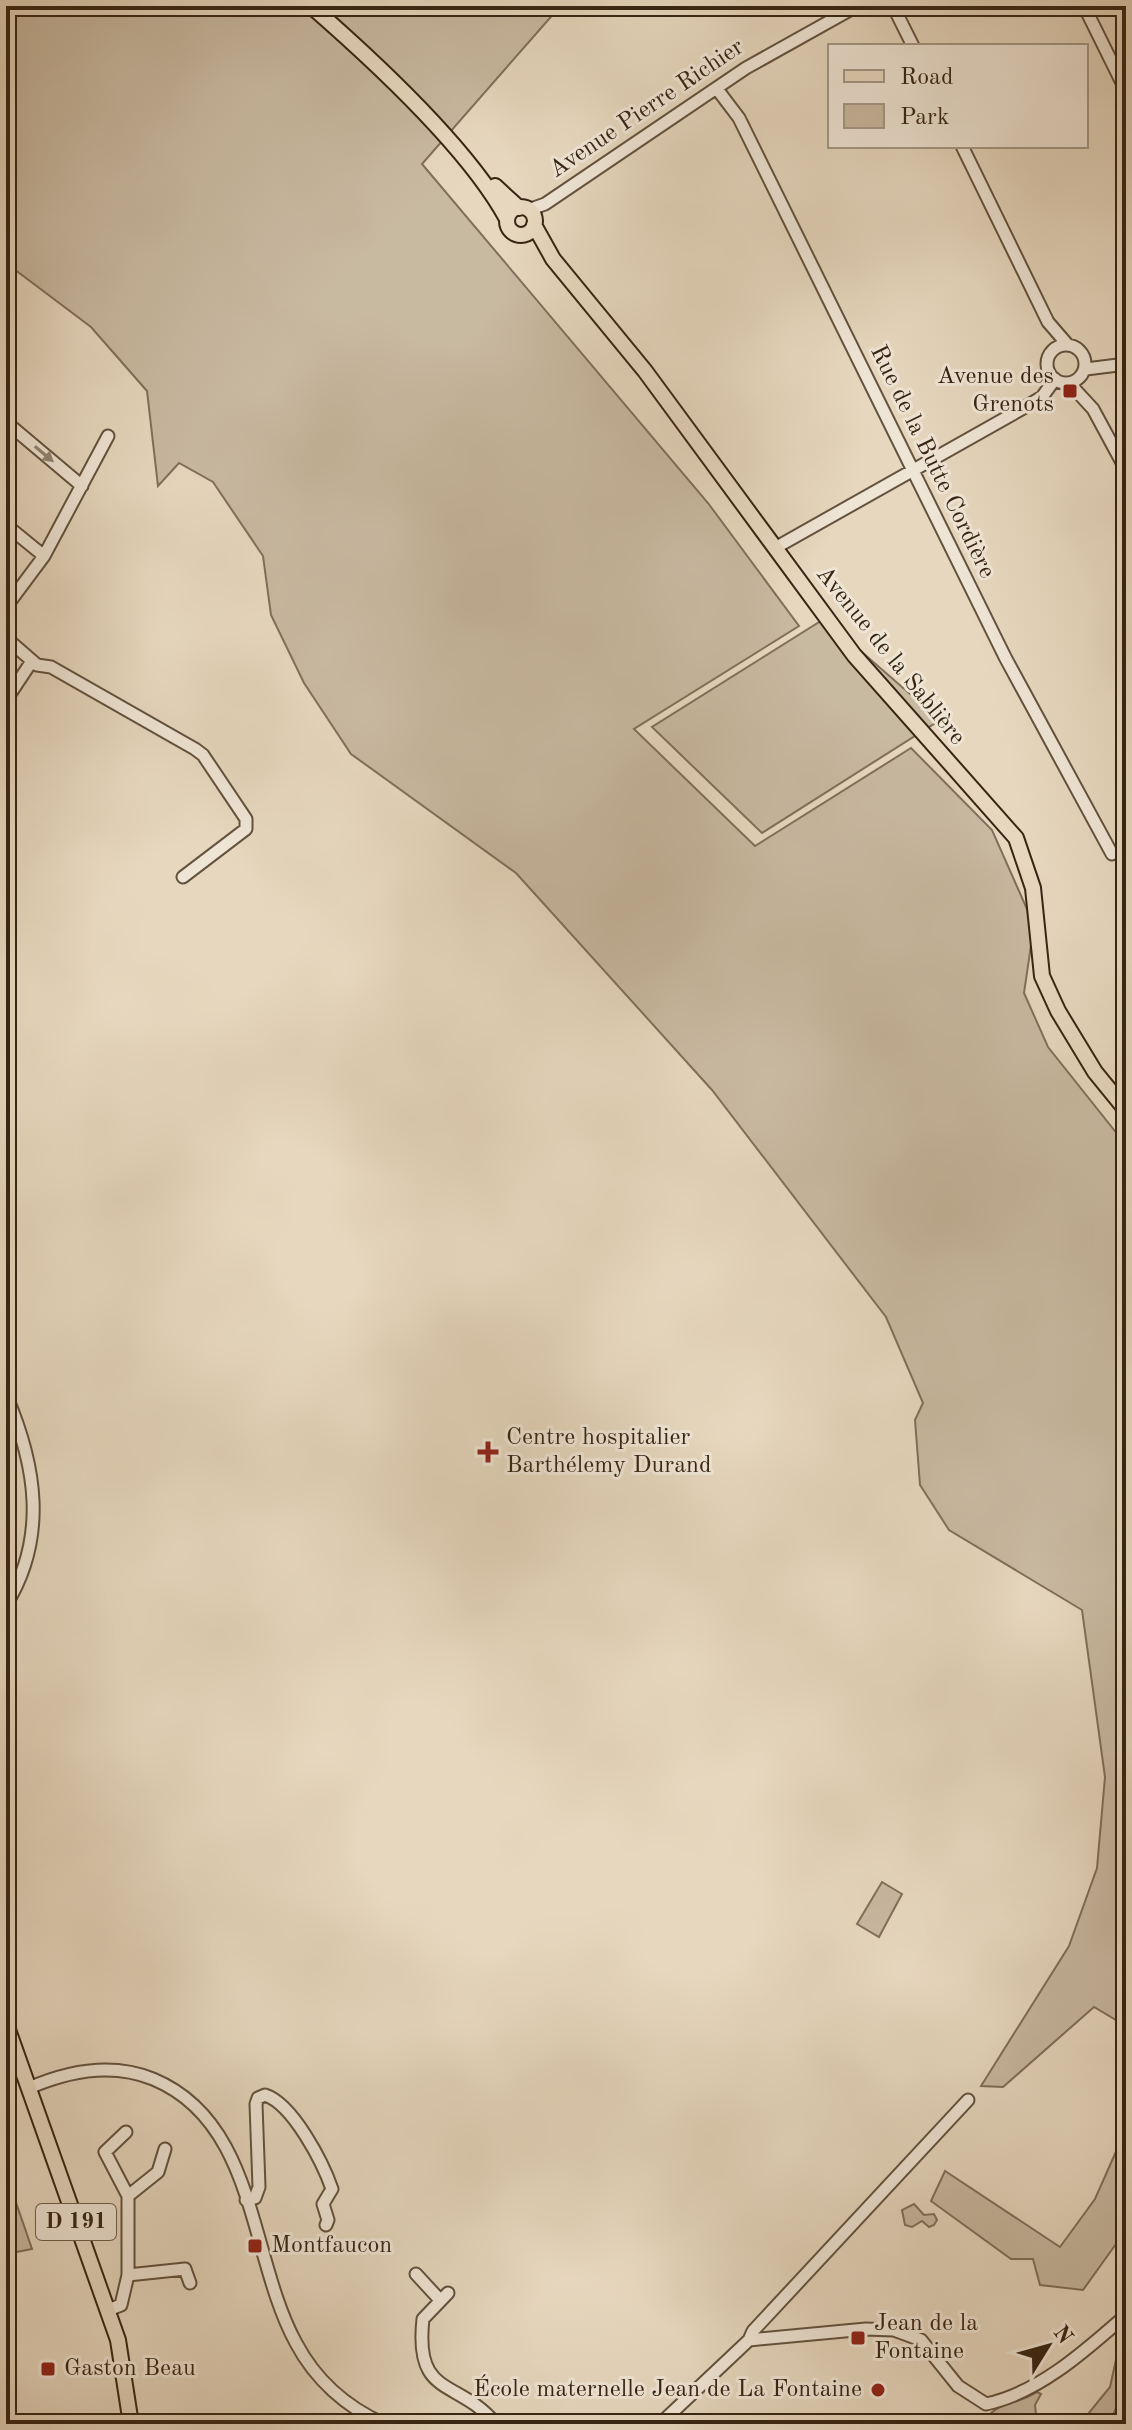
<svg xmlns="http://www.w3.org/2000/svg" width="1132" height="2430" viewBox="0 0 1132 2430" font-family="'Old Standard TT',serif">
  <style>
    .green { fill: #c8b9a1; stroke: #806f5a; stroke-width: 2 }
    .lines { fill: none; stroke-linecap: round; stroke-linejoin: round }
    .minor-casing { stroke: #63523e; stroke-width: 15 }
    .major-casing { stroke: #372513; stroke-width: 18 }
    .minor { stroke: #efe5d5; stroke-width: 11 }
    .major { stroke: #e6d7be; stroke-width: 14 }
    .oneway { fill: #938574 }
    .poi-dot { fill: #8f2418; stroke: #efe5d5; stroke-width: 3 }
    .labels { text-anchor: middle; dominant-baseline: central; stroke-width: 6; stroke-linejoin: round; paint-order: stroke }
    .shield { fill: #efe5d5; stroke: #6e5f4d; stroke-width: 2 }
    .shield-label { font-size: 22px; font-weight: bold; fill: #372513 }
    .street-label { font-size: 24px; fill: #372513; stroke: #efe5d5 }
    .poi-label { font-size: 24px; fill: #372513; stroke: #efe5d5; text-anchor: start }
  </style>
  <rect width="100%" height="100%" fill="#e6d7be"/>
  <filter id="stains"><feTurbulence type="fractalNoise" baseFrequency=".0025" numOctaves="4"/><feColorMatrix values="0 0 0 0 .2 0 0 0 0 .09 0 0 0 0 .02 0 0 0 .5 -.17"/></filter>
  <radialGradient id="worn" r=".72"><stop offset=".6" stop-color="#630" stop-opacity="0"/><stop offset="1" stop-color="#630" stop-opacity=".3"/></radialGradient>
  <path class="green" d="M6,6h545l5,5 -134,153 286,339 91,123 -165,103 121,117 156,-98 81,82 42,95 -10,68 24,54 78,98v881l-32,-19 -91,80 -22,-1 88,-140 28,-78 8,-91 -23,-167 -133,-80 -29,-45 -5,-65 8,-17 -37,-86 -174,-227 -196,-217 -165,-119 -47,-71 -33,-68 -8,-59 -50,-74 -34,-19 -21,23 -11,-95 -56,-64 -85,-64z
    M824,619l116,101 -178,113 -110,-106z
    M882,1882l20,12 -23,43 -22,-13z
    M1126,2129v101l-43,60 -43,-5 -7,-26h-22l-80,-58 14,-30 115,76 35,-48z
    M6,2191h6l20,58 -26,5z
    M914,2204l10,11 10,-1 3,6 -3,5 -5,2 -7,-6 -10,6 -7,-2 -3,-15z
    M1121,2357h5v29l-17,38h-24l3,-10 22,-27 6,-27z
    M1037,2392l4,2 -6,11 2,19h-14l2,-8 -5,-2 -18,8 -13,-7c12,-13 32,-12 48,-23z"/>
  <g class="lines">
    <defs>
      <path id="minor" d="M893,6l20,40
        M1084,6l42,85
        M717,89l22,29 266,539 107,197
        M962,146l86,176 19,22
        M528,210l17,-6 201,-136 111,-62
        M1047 364a19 19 0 1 1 38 0a19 19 0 1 1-38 0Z
        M1086,369l40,-5
        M1069,383l24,26 33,61
        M6,422l76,64
        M6,525l38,31
        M775,548l252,-142 15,-9 13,-18
        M6,607l38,-51 64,-120
        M6,638l31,27 14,2 144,82 8,6 43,64v10l-63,48
        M6,700l26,-39
        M6,1395c30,70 42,142 0,210
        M29,2088c39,-17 82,-26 124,-9 104,43 96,178 143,264 19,36 50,64 88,81
        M126,2132l-21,20 23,44v79
        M128,2196l30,-24 7,-23
        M246,2200l9,-2 4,-11 -3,-83 2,-6 7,-3c28,9 58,68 67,94l-9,15 5,16 -2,5
        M416,2274l24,26
        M448,2293l-25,26c-9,80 35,59 73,105
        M108,2310l13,-5 7,-30 57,-6 5,14
        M749,2340l4,-9 215,-231
        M660,2424l89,-84 117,-11 28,1 27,10 37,46 28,18c53,-11 100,-54 140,-89"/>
      <path id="major" d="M311,6c62,54 157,141 196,213
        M495,186l24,22
        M507 221a14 14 0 1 1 28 0a14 14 0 1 1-28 0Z
        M534,225l19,34 92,112 209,284 162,183 17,50 9,88 16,35 37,61 31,38
        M6,2024l112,316 13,84"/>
    </defs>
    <use href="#minor" class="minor-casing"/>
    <use href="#major" class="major-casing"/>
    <use href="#minor" class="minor"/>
    <use href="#major" class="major"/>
  </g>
  <defs><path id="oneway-solid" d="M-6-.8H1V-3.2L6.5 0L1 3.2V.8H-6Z" transform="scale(2)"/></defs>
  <use class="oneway" href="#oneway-solid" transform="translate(44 454) rotate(40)"/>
  <g class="poi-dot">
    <rect x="1062" y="383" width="16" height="16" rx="4"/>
    <path d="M484 1440h8v8h8v8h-8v8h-8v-8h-8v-8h8z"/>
    <rect x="247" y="2238" width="16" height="16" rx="4"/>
    <rect x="850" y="2330" width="16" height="16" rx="4"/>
    <rect x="40" y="2361" width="16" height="16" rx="4"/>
    <circle cx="878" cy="2390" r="8"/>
  </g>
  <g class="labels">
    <rect class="shield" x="36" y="2204" width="80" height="36" rx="6"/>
    <g class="shield-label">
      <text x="76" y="2222">D 191</text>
    </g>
    <g class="street-label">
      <text transform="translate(647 109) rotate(-34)">Avenue Pierre Richier</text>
      <text transform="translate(932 462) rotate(64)">Rue de la Butte Cordière</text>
      <text transform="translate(890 656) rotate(51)">Avenue de la Sablière</text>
    </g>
    <g class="poi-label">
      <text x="1054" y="377" text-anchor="end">Avenue des<tspan x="1054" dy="28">Grenots</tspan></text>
      <text x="506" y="1438">Centre hospitalier<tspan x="506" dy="28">Barthélemy Durand</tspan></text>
      <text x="271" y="2246">Montfaucon</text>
      <text x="874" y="2324">Jean de la<tspan x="874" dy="28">Fontaine</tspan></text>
      <text x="64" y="2369">Gaston Beau</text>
      <text x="862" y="2390" text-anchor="end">École maternelle Jean de La Fontaine</text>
    </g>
  </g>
  <rect width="1132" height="2430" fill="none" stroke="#e6d7be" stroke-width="32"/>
  <rect x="8" y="8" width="1116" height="2414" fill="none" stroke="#372513" stroke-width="4"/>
  <rect x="16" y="16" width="1100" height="2398" fill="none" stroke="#372513" stroke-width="2"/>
  <rect x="828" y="44" width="260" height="104" fill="#efe5d5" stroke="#a59887" stroke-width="2"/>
  <rect x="844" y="70" width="40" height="12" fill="#e6d7be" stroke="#a59887" stroke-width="2"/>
  <text x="900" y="84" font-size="24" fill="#372513">Road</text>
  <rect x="844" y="104" width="40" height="24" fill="#c8b9a1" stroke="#a59887" stroke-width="2"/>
  <text x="900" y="124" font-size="24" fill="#372513">Park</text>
  <g transform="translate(1048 2346) rotate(53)" stroke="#efe5d5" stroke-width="6" paint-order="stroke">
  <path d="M0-6L14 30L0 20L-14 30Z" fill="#372513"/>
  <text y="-12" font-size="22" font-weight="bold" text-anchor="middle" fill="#372513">N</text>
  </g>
  <rect width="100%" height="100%" filter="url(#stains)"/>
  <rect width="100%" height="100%" fill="url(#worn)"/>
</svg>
